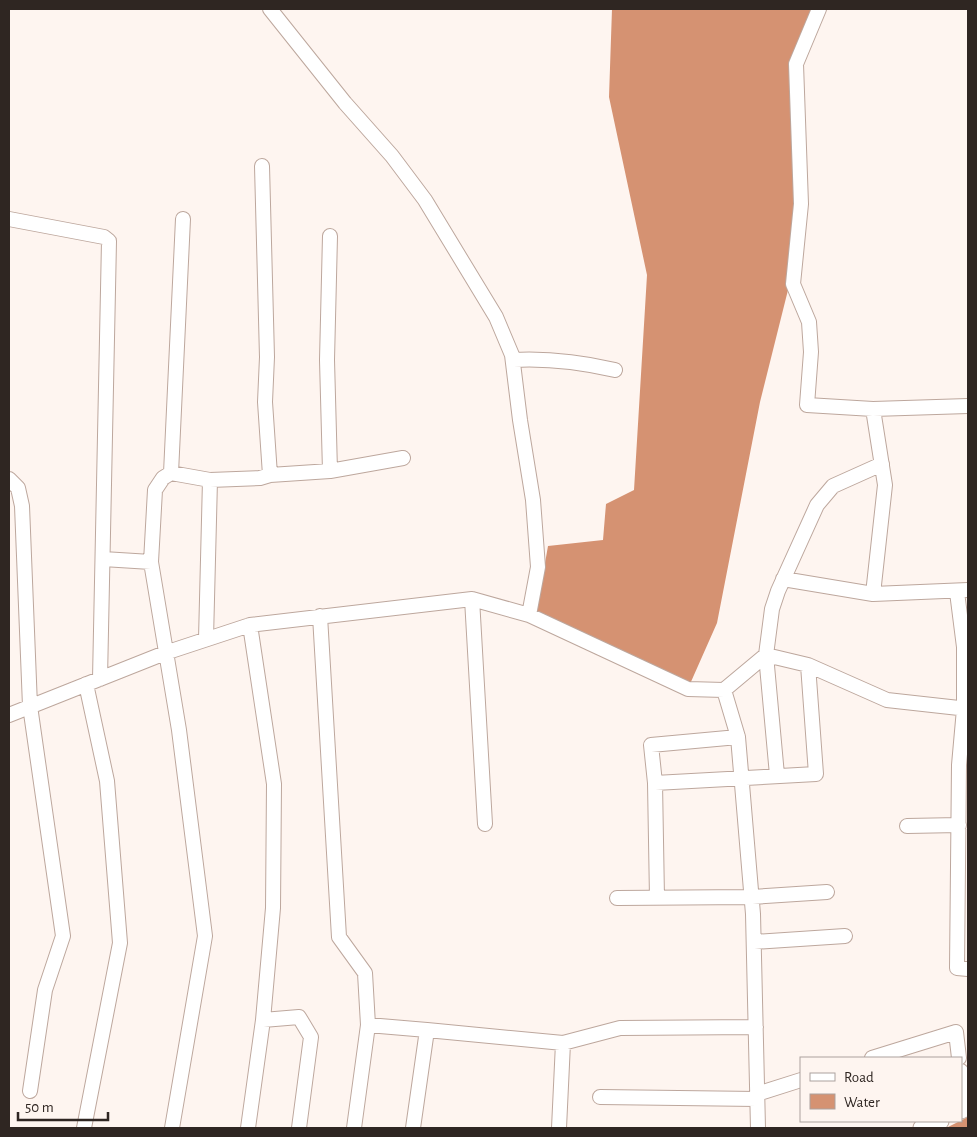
<svg xmlns="http://www.w3.org/2000/svg" width="977" height="1137" viewBox="0 0 977 1137" font-family="'Alegreya Sans',sans-serif">
  <style>
    .water { fill: #d59272 }
    .lines { fill: none; stroke-linecap: round; stroke-linejoin: round }
    .minor-casing { stroke: #bda79d; stroke-width: 16 }
    .secondary-casing { stroke: #bda79d; stroke-width: 21 }
    .minor { stroke: #fff; stroke-width: 14 }
    .secondary { stroke: #fff; stroke-width: 19 }
  </style>
  <rect width="100%" height="100%" fill="#fef5f0"/>
  <path class="water" d="M612,9h202l-22,56 6,71 -10,154 -28,112 -43,221 -27,61 -154,-70 12,-68 55,-6 3,-36 28,-14 13,-215 -38,-178z
    M968,1117v11h-22z"/>
  <g class="lines">
    <defs>
      <path id="minor" d="M270,9l75,94 47,53 33,44 71,117 16,38 8,65 13,80 5,67 -9,48
        M819,9l-23,55 5,140 -8,80 16,38 2,30 -4,53 66,4
        M262,166l5,191 -2,45 5,73
        M9,219l95,18 5,4 -9,438
        M330,236l-3,124 3,111
        M513,360c36,-2 67,2 102,10
        M968,406l-95,3 12,76 -12,109 95,-4
        M171,473l12,-254
        M9,479l9,9 4,18 8,200 33,230 -18,54 -15,101
        M103,559l48,3
        M783,579l90,15
        M957,592l7,55
        M472,599l13,225
        M320,616l19,321 26,36 3,52
        M250,625l24,159 -1,124 -10,112 36,-3 12,20 -12,91
        M206,639l4,-159
        M968,647h-4v62l-5,56 -2,203 11,1
        M724,690l42,-35 42,10 79,35 81,9
        M9,715l156,-62 85,-28 222,-26 57,16 159,74 36,1 14,47 15,177 5,214
        M738,737l-87,8 4,38 161,-9 -8,-109
        M777,775l-11,-120 6,-46 6,-18 39,-86 16,-19 49,-22
        M655,783l2,115
        M907,826l52,-1
        M617,898l135,-1 75,-5
        M754,942l91,-6
        M872,1058l84,-26 3,26
        M961,1071l7,26
        M757,1094l44,-14
        M600,1097l157,2
        M84,1128l36,-185 -13,-162 -21,-97
        M172,1128l33,-192 -26,-206 -28,-168 4,-72 8,-12 8,-5 39,7 50,-2 10,-3 60,-4 73,-13
        M248,1128l15,-108
        M354,1128l14,-103 59,5
        M413,1128l14,-98 136,13 57,-15 136,-1
        M559,1128l4,-85"/>
      <path id="secondary" d="M961,1109l7,-4
        M923,1128l16,-7"/>
    </defs>
    <use href="#minor" class="minor-casing"/>
    <use href="#secondary" class="secondary-casing"/>
    <use href="#minor" class="minor"/>
    <use href="#secondary" class="secondary"/>
  </g>
  <rect width="977" height="1137" fill="none" stroke="#2f2622" stroke-width="20"/>
  <rect x="800" y="1057" width="162" height="65" fill="#fef5f0" stroke="#aba29e"/>
  <rect x="810" y="1073" width="25" height="8" fill="#ffffff" stroke="#aba29e"/>
  <text x="844" y="1082" font-size="15" fill="#2f2622">Road</text>
  <rect x="810" y="1094" width="25" height="15" fill="#d59272" stroke="#aba29e"/>
  <text x="844" y="1107" font-size="15" fill="#2f2622">Water</text>
  <path d="M18 1112v8h90v-8" fill="none" stroke="#2f2622" stroke-width="2.5"/>
  <text x="25" y="1112" font-size="15" fill="#2f2622" stroke="#fef5f0" stroke-width="4" paint-order="stroke">50 m</text>
</svg>
